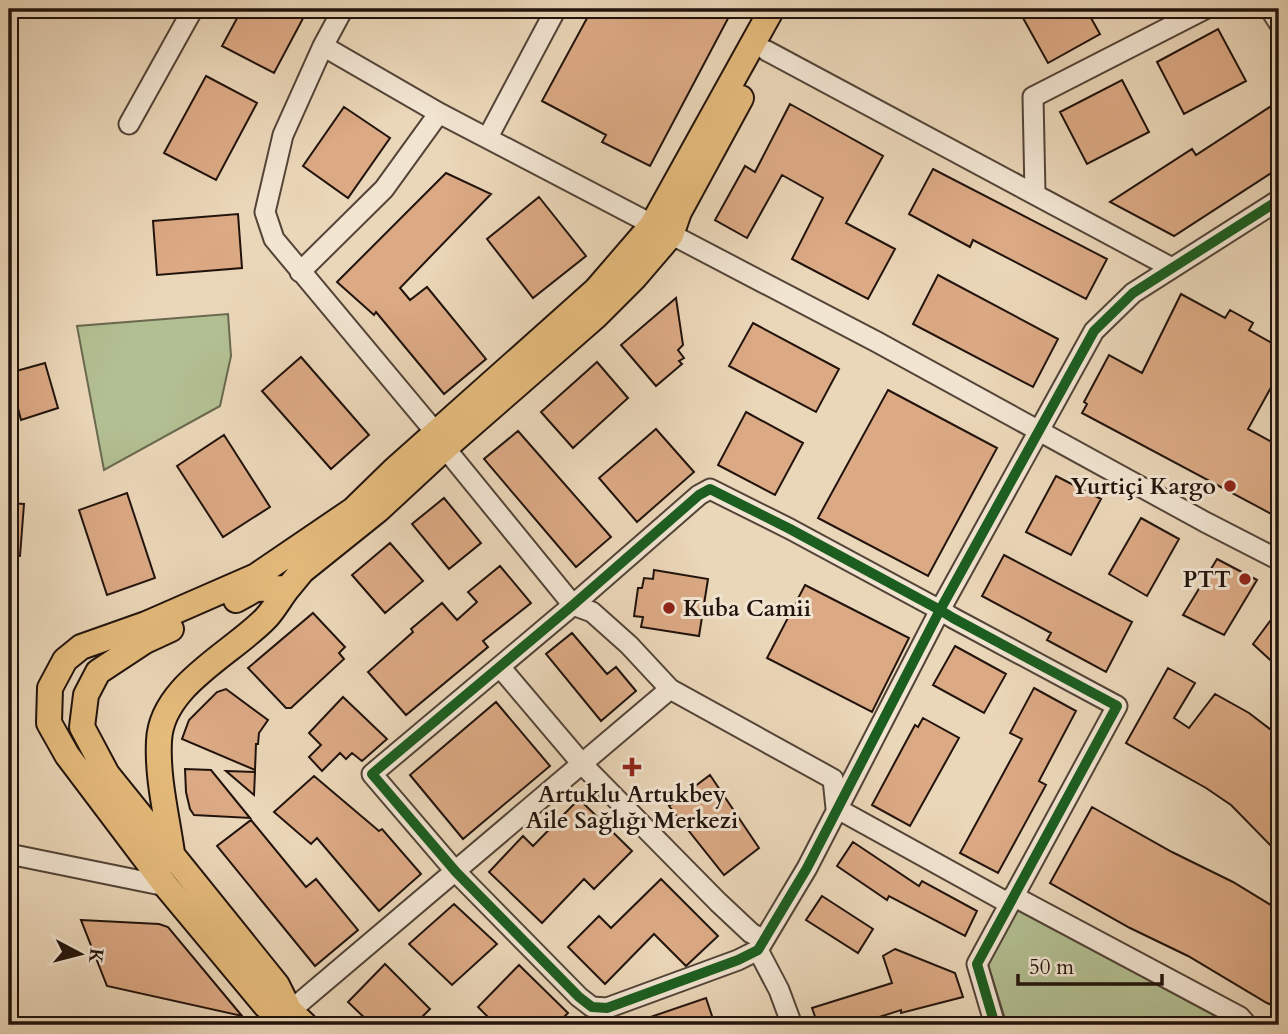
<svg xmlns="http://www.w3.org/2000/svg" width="1288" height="1034" viewBox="0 0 1288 1034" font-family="Cardo,serif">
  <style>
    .green { fill: #b2bf92; stroke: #6a694f; stroke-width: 2 }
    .building { fill: #dba984; stroke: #21130c; stroke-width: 2 }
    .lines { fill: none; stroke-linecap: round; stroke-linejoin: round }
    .minor-casing { stroke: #534437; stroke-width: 23 }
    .major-casing { stroke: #21130c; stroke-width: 28 }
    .minor { stroke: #f1e4d1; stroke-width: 19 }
    .major { stroke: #e5bb7c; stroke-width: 24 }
    .cycleway-casing { stroke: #f1e4d1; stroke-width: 15 }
    .cycleway { stroke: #1b5e20; stroke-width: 10 }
    .poi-dot { fill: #8f2418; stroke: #f1e4d1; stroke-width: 2.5 }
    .labels { text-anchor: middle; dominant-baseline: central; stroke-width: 6; stroke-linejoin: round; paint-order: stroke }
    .poi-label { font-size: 23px; font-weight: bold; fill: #21130c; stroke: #f1e4d1; text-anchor: end }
  </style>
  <rect width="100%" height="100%" fill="#ead6b8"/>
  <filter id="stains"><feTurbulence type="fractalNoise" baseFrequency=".00286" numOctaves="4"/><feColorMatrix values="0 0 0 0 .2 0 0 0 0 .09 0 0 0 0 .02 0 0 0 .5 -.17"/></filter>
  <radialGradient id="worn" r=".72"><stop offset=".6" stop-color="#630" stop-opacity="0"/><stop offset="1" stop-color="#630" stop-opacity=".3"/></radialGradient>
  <path class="green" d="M228,314l3,42 -11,50 -116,64 -27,-144z
    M1017,909l202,109 -28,7h-184l-19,-61z"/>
  <path class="building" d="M242,9h66l-34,64 -52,-27z
    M592,9h141l-83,157 -48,-24 4,-7 -64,-34z
    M1018,9h68l14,25 -52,29z
    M1218,29l28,52 -62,33 -27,-52z
    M206,76l51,27 -41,77 -52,-27z
    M1122,80l27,52 -62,32 -27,-52z
    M1279,101v67l-105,68 -64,-34 82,-53 4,6z
    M790,104l93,52 -37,67 49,26 -27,50 -76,-40 31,-61 -41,-23 -35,63 -32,-18 30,-54 10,6z
    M344,107l46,31 -42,60 -45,-32z
    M933,169l174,90 -21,40 -113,-59 -3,7 -61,-33z
    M446,173l45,21 -91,94 10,12 17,-13 59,72 -42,35 -68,-82 -2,3 -37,-33z
    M539,197l47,59 -53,42 -46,-59z
    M238,214l4,54 -85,7 -4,-54z
    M938,275l120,64 -25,48 -120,-63z
    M1181,294l44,24 5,-8 23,13 -4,7 30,17v26l-31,56 31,17v72l-197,-105 5,-9 -3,-2 25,-47 33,18z
    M676,298l7,47 -5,5 6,8 -5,3 3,3 -26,22 -35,-41z
    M753,323l86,46 -23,43 -87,-46z
    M301,357l68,78 -38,34 -69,-78z
    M597,362l31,36 -55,50 -32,-36z
    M45,363l13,45 -37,12 -12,-47z
    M888,390l109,58 -69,128 -110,-58z
    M746,412l57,31 -28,52 -57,-30z
    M656,429l38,43 -57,50 -38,-44z
    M518,431l93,106 -35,30 -92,-108z
    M224,435l46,72 -47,30 -46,-71z
    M1056,476l45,23 -30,56 -45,-23z
    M127,493l28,85 -48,17 -28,-85z
    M444,498l37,45 -32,26 -37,-45z
    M9,503l15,1 -4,52 -11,-1z
    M1141,518l38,21 -32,57 -38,-22z
    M390,543l33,38 -38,32 -33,-38z
    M1004,555l128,67 -26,50 -59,-32 4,-7 -69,-37z
    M1217,559l40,21 -33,55 -41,-20z
    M500,566l31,37 -48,38 5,6 -82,68 -38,-43 45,-40 -2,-3 31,-26 15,17 20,-18 -9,-10z
    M654,570l54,9 -9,57 -58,-9 2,-10 -9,-1 4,-28h4l2,-10 9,1z
    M805,585l104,53 -37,74 -105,-54z
    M1279,609v59l-26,-24z
    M313,613l32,34 -6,6 5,6 -53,49h-5l-38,-40z
    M572,633l35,41 9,-7 20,24 -35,30 -55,-67z
    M955,646l51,28 -22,39 -51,-28z
    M1168,668l27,15 -21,35 15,10 26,-34 34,19 30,23v118l-48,-49 -25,-17 -80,-45z
    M1034,688l42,23 -37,70 7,4 -48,88 -38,-20 62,-114 -12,-6z
    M226,689l42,31 -9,13 -1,11h-2l-1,26 -73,-31 7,-19 28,-28z
    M343,697l44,42 -25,22 -10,-8 -6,6 -6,-6 -18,18 -13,-14 12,-12 -12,-12z
    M496,702l54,64 -87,73 -53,-64z
    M923,718l36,20 -49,88 -38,-21 43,-80 3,2z
    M185,769l26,1 39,48 -56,-3 -4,-6 -4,-17z
    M226,771l29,1 -1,23z
    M710,775l49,73 -35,27 -55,-69z
    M314,776l65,55 3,-2 39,45 -42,37 -62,-73 -6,6 -37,-32z
    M579,799l53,52 -38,38 -10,-10 -42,44 -53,-51 34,-36 10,10z
    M1092,807l80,45 61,30 46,28v98l-12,-5 -79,-47 -58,-28 -80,-45z
    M251,820l55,67 10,-8 42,51 -43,36 -98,-120z
    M853,842l66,44 3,-5 55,30 -12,25 -76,-40 -2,4 -50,-34z
    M661,879l57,57 -32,30 -32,-32 -49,50 -37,-37 31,-31 12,12z
    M822,896l51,33 -15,24 -52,-33z
    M454,904l43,40 -45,41 -43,-41z
    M81,920l78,4 9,3 74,89 -135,-30z
    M895,949l60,24 8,24 -62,16v-3l-47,15h-36l-6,-17 80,-25 -9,-27z
    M385,964l45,45 -16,16h-42l-24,-23z
    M519,965l49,48 -12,12h-60l-18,-18z
    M706,998l9,27h-82v-2z"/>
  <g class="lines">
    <defs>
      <path id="minor" d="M343,9l-20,37 -40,89 -18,77 9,27 162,194
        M1270,9l9,14
        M323,46l116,67 438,229 328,180 74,38
        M767,51l405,217
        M129,124l64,-115
        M488,137l68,-128
        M1035,193l-2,-96 172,-88
        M300,272l84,-83 55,-76
        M445,448l128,157 19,7 37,33 41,44 163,90 3,29 172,95
        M500,667l83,98 135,137 33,31 13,7
        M9,854l157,32
        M1013,896l227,121 7,8
        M758,950l21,40 13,35
        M290,1011l380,-322
        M995,1025l-18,-61 140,-258 -164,-88 -13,-8 -150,-81 -80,-40 -11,6 -126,110 -201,169 84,98 123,125 13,10 15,1 131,-48 20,-10 49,-82 133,-258 154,-279 39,-38 146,-93"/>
      <path id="major" d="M236,600l20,-11 32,-1 14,-17 76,-61 67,-62 150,-131 40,-40 36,-42 8,-23 62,-114
        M171,629l-26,12 -47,31 -12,23 -4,32 25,47 170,211 13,26 15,14
        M172,853c-5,-36 -15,-75 -13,-112 2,-55 72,-87 106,-122 9,-9 15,-21 23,-31
        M290,1011l-24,-5 -100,-120 -99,-131 -18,-32 1,-35 15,-28 16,-13 65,-23 110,-48 97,-66 40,-39 203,-181 56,-65 120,-216"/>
    </defs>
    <use href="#minor" class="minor-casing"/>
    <use href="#major" class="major-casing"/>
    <use href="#minor" class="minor"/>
    <use href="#major" class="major"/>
    <defs>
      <path id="cycleway" d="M995,1025l-18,-61 140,-258 -164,-88 -13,-8 -150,-81 -80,-40 -11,6 -126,110 -201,169 84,98 123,125 13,10 15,1 131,-48 20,-10 49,-82 133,-258 154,-279 39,-38 146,-93"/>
    </defs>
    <use href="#cycleway" class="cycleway-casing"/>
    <use href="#cycleway" class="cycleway"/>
  </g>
  <g class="poi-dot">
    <circle cx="1230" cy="486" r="7"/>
    <circle cx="1245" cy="579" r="7"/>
    <circle cx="669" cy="608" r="7"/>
    <path d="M628.5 756.5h7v7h7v7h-7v7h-7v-7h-7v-7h7z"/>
  </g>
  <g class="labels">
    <g class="poi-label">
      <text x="1216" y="486">Yurtiçi Kargo</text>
      <text x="1231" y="579">PTT</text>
      <text x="683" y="608" text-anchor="start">Kuba Camii</text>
      <text x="632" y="794" text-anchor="middle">Artuklu Artukbey<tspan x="632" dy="26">Aile Sağlığı Merkezi</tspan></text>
    </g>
  </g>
  <rect width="1288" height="1034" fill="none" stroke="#ead6b8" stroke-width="35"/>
  <rect x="10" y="10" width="1267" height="1013" fill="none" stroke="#21130c" stroke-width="3.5"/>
  <rect x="18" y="18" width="1253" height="999" fill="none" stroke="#21130c" stroke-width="2"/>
  <g transform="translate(80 954) rotate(97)" stroke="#f1e4d1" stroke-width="5" paint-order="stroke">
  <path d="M0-5L12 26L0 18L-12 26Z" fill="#21130c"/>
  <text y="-10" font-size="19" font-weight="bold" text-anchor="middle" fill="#21130c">K</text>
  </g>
  <path d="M1018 974v10h144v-10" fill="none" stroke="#21130c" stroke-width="3.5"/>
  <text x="1029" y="974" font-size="21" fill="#21130c" stroke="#f1e4d1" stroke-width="5" paint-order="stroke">50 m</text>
  <rect width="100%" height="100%" filter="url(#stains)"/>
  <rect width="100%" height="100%" fill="url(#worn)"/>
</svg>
